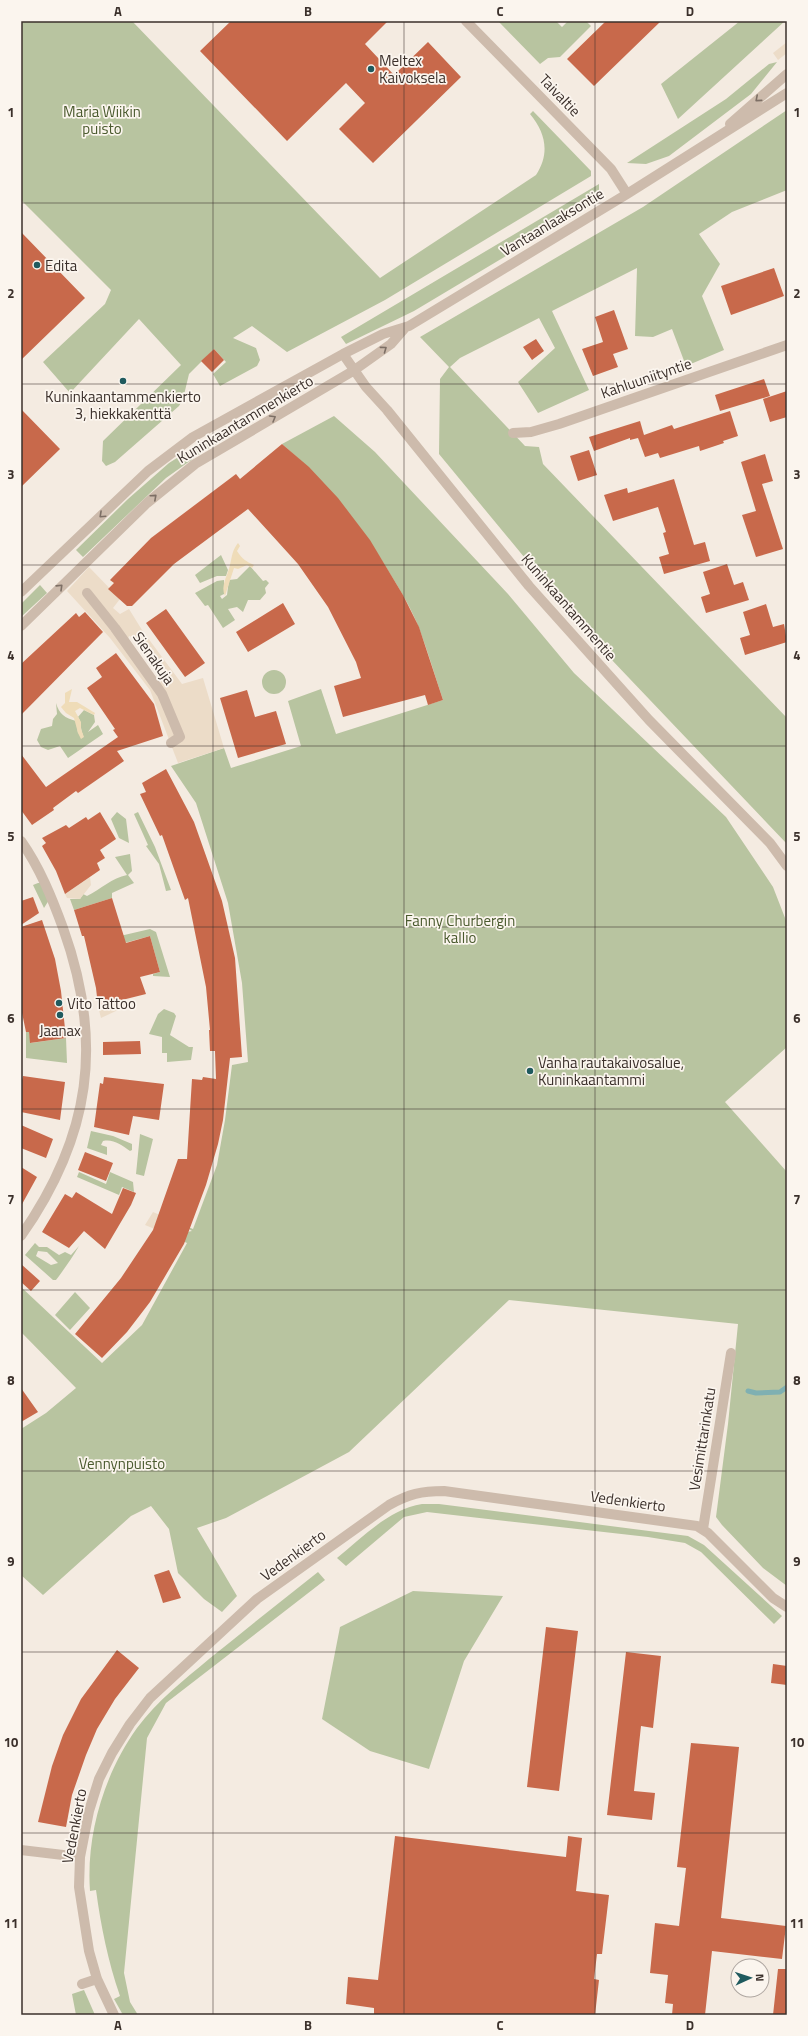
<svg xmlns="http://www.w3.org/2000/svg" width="808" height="2036" viewBox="0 0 808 2036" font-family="'Titillium Web',sans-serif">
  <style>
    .green { fill: #b8c4a0; fill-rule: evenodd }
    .sand { fill: #efdcb8 }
    .plaza { fill: #ecdcc8; fill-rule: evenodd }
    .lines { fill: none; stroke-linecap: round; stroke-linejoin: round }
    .stream { stroke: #7fb0b2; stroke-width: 5 }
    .building { fill: #c8694b }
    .minor { stroke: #cdbbac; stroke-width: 10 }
    .oneway { stroke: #7d6f65 }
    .grid { fill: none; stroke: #3b302b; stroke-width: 1; stroke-opacity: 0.55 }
    .poi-dot { fill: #1f5a5e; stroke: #fbf5ee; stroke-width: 1.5 }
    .labels { text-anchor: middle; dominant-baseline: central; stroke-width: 3.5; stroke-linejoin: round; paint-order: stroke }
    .poi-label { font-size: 15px; fill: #3b302b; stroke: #fbf5ee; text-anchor: start }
    .street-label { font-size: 15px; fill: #3b302b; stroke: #fbf5ee }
    .park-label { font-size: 15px; fill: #4a5a2e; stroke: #fbf5ee }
    .neatline { fill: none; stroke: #3b302b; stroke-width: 1.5 }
    .grid-label { font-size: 13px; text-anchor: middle; font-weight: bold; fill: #3b302b }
  </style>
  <rect width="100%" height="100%" fill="#f4ebe1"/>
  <path class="green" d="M21,21h111l248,257 156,-103c14,-21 10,-42 -6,-61l3,-3 58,60v5l-206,124 -98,52 -35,-26 -19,12 23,10 4,12 -3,6 -37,20 -7,-12 13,-12 -12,-13 -25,25 -6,25 -4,7 -64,56 -9,4 -4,-5 1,-20 78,-76 -42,-46 -69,74 -27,-31 62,-58 6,-14 -90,-90z
    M498,21h58l6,6 6,-6h18l5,5 -31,31 -12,1 -8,6z
    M740,21h45l-107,98 -17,-35z
    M777,62l-26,32 -82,62 -23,8 -19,-1 99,-64 43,-35z
    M787,110v80l-55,22 -33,22 21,30 -18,32 22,54 -38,16 -14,-37 -19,8 -18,-1 2,-68 -85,43 37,79 -51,23 -20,-31 37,-34 -16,-30 -79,40 -10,9 75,79 14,1 4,17 244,254v126l-197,-207 -151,-183 1,-75 9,-12 -29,-30 223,-130z
    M599,184v11l-11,12 -174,104 -68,33 -5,-7z
    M334,416l41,36 133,142 66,79 152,144 47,70 14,36v124l-62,55 62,70v414l-24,-18 -41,-43 -6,-8 12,-93 10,-100 -229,-24 -160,152 -123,66 -29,10 40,68 -15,16 -18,-13 -26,-26 -9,-44 -18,-23 -20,10 -88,79 -22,-20v-146l25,-16 30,-25 -55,-56v-45l81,76 40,-38 45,-82 -25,-11 20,1 10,-2 -9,-6 10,4 24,-64 8,-45 7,-55 16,-3 -6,-79 -14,-80 -32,-100 -25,-37 53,-18 7,20 70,-22 -13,-45 33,-12 15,45 107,-34c-8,-24 -15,-48 -24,-72 -7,-18 -17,-35 -27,-51 -30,-51 -65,-95 -110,-133z
    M229,425l5,9 -30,17 -38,27 -83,79 -7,-7 52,-51 41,-36z
    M221,555l7,15 -2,6h-9l-17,7 -5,-8z
    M250,566l13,15 3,-1 3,3 -4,5 1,5 -6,7h-12l-5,12 -6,-5 -9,2 7,11 -12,8 -15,-23 -3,1 -10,-13 22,-12 7,-1v14l-4,2 2,3 5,-4 2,-15 8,-1z
    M40,585l7,8 -26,24v-13z
    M262 682a12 12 0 1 1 24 0a12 12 0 1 1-24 0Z
    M56,703c3,11 9,15 20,18l2,12 5,2c-3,-6 -1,-12 -5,-18l6,-7 10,5 1,7 -7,10 10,-7 5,9 -35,24 -8,-12 -12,4 -7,-3 -4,-7 4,-11 11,-3 1,-7 4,-5z
    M117,812l9,7 3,24 -10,-5 -8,-19z
    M138,812l17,35 16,43 -5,1 -7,-27 -13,-18 2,-1 -14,-31z
    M130,854l2,17 -4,4 6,8 -22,10v5l-38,12 -4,-11h10l3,-5 4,2c14,-7 25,-18 40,-21l-12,-18z
    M38,883h3l8,17 -5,8 -11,-23z
    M150,929l6,3 14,45 -17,-1v-2l7,-2 -10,-36 -29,8 -1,-8z
    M164,1009l10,4 2,3 -6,19 19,12h4l-2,13 -24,2v-9h-5v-16l-13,-3 9,-20z
    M26,1032h3l2,11 35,-5 1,25 -41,-5z
    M91,1131l22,5 19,8v6l-2,1c-9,-6 -16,-12 -27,-10l-2,4 6,2v8l-20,-7z
    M140,1134l13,5 -9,37 -8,-2z
    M79,1172l27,12 4,-12 23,10 1,10 -12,-5 -3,8 -42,-18z
    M35,1243l4,4h8l12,8 6,-3 6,3 8,-9c-7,12 -14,22 -23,34h-3l-28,-25zM38,1251l9,1 11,11 -7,2 -15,-9z
    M75,1292l15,16 -20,22 -15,-15z
    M422,1504h17l249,32 16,9 78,71 -8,8 -73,-72 -16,-9 -37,-6 -221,-25 -23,5 -58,49 -9,-8c25,-20 52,-49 85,-54z
    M318,1572l7,8 -159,123 -19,35 -23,235 6,29 8,13h-15l-9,-16 6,-3c-12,-35 -19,-69 -24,-106l-6,1c-4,-56 14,-117 47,-163 20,-27 47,-48 72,-69 36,-29 72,-58 109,-87z
    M413,1591l90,5 -39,65 -35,108 -59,-18 -48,-32 18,-92z
    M84,1990l11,25h-19l-4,-21z"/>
  <path class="sand" d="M238,543l2,3 -3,5c5,8 10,11 17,14l-2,3 -5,-3 -9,4 -4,-1 -9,28c-5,-10 3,-21 5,-31 2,-9 2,-14 8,-22z
    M72,689l-3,13h8l18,11 -1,2 -14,-7 -5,3 6,11v7l3,8 -3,2 -3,-6 -4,-15 -8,-5 -5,-6 4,-4v-10z"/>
  <path class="plaza" d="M787,42v11l-9,7 -5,-7z
    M89,567l31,32 -7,9 7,6 9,-5 13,21 40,54 21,-6 21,70 -46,15 -28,-73 -40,-52 -43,-47zM129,636l3,1 26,35 3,7v3l-2,1 -31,-44z
    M90,877l1,8 -11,14 -13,-1 -2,-4z
    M125,999l3,10 -10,1 -17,8 -3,-12z
    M153,1212l16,7 -7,13 -17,-7z"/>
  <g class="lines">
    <path class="stream" d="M748,1391l8,2 24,-1 7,-5"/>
  </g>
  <path class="building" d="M231,21h157l-23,23 29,31 34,-33 33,35 -88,86 -34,-34 26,-26 -19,-20 -59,58 -87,-90z
    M606,21h55l-67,65 -27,-27z
    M21,232l64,66 -64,62z
    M774,268l10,28 -53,19 -10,-29z
    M614,310l14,39 -15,5 5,13 -25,9 -11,-27 21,-7 -8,-25z
    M536,339l8,12 -12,9 -9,-13z
    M214,349l10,11 -12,12 -11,-11z
    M764,379l6,17 -50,15 -5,-16z
    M787,391v26l-17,5 -7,-23z
    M21,409l39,40 -39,38z
    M730,411l8,25 -15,5 1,2 -24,8 -1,-5 -39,12 -2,-5 -13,4 -7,-19 -8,2v-2l-36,13 -5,-14 51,-16 4,14 28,-10 2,4z
    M282,444l27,23 29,31 32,42 33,55 16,32 24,73 -15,5 -3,-10 -82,22 -9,-31 27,-8 -5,-16 -28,-55 -30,-43 -50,-55 -74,55 -42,42h-5l-19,-17 6,-6 -4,-3 41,-42 85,-64 4,5z
    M589,450l8,25 -19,6 -8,-25z
    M765,454l8,27 -11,3 21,65 -27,8 -14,-42 14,-4 -15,-49z
    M674,479l20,66 11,-3 5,19 -46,13 -5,-17 10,-3 -6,-21 3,-1 -8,-25 -45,14 -9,-26 23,-7 1,5z
    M727,564l7,21 9,-3 6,18 -43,13 -5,-16 9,-3 -7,-22z
    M283,603l12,21 -47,28 -12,-20z
    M766,604l7,23 11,-3 3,18 -42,13 -5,-17 10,-3 -7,-23z
    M166,609l39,54 -20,14 -39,-54z
    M85,612l18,20 -82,83v-51l55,-51 3,4z
    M116,653l38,51 9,32 -46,15 7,10 -46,32 -2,-2 -23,17 1,2 -22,15 -11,-15v-56l25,33 72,-50 -5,-7 2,-1 -28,-41 15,-11 -6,-9z
    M247,690l8,27 21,-6 10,33 -48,14 -18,-60z
    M166,769l28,53 28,79 13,57 7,99 -12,1 -7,62 -5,24 -12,41 -22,59 -34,58 -23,30 -25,26 -27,-24 46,-56 32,-48 25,-71h9l5,-80 10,1 1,-3 13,2 -1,-28h-5l-1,-21h1l-4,-43 -18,-89 -3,2 -23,-65 -2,1 -20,-42 6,-2 -4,-9z
    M100,812l16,27 -16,11 5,8 -8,5 3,7 -35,24 -9,-23 -14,-25 4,-3 -4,-5 24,-13 3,3 17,-11 2,3z
    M33,897l6,16 -18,12v-24z
    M112,898l14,45 24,-7 10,36 -20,5 6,17 -48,12 -2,-18 -12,-52h-2l-8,-26z
    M42,920l13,39 6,32 5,47 -36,5 -1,-11h-3l-5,-24v-81z
    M140,1041l1,13 -38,1v-13z
    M23,1076l42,6 -5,38 -39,-8v-28z
    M104,1077l60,7 -5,36 -26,-4 -4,19 -35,-8 6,-44 3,1z
    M21,1125l32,14 -7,19 -25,-10z
    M85,1152l28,11 -7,18 -28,-11z
    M21,1167l16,10 -16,29z
    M123,1188l13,5 -5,12 -26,44 -21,-18 -15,17 -27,-16 23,-38 7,4 4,-6 36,22z
    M21,1264l19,17 -9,10 -10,-9z
    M21,1388l17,24 -17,10z
    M169,1570l12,28 -18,5 -9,-28z
    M546,1627l32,4 -19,160 -32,-4z
    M117,1650l22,18 -24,31 -18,30 -11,26 -14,40 -6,32 -28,-5 14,-56 11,-31 18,-36z
    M626,1652l35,4 -8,72 -12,-2 -7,65 21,2 -3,27 -45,-5z
    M773,1664l14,2v19l-16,-2z
    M691,1743l48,4 -18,171 65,8 -4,33 -70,-8 -7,64h-33l1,-11 -8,-1 3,-28 -18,-2 5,-50 24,3 7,-58 -9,-1z
    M395,1836l171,21 2,-21 14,2 -6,53 33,4 -7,59h-5l-3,25 5,1 -4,35h-221v-7l-28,-4 2,-27 30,3z
    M778,1969h9v46h-14z"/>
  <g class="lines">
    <path class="minor" d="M466,21l145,148 16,25
      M730,124l57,-50
      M343,354l23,33 21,23 142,176 120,134 121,123 17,23
      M513,433l18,-1 28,-8 228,-79
      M21,592l127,-121 45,-34 150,-83 40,-20 26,-8 218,-132 160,-101
      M87,593l28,35 47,66 18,43 -9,6
      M21,626l126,-123 48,-39 158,-93 38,-27 13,-15
      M21,841c19,27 31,57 42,87 41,114 28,208 -42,308
      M703,1529l28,-176
      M21,1850l59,7
      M82,1984l15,-5
      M114,2015l-17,-36 -8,-28 -10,-64 1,-30 9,-46 10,-32 13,-26 18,-29 20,-26 107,-99 132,-94c20,-11 32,-14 55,-14l253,35 11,7 65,65 14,9"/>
  </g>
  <defs><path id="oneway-chevron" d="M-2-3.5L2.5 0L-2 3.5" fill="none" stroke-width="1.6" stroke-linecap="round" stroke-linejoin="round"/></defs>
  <g class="oneway">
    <use href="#oneway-chevron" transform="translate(758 99) rotate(139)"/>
    <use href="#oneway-chevron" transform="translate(384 349) rotate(-36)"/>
    <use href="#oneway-chevron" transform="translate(273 418) rotate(-30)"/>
    <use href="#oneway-chevron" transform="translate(154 497) rotate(-42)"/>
    <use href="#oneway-chevron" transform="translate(102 515) rotate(137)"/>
    <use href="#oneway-chevron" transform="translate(60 587) rotate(-44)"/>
  </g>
  <path class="grid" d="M213,21v1994M404,21v1994M595,21v1994M21,203h766M21,384h766M21,565h766M21,746h766M21,927h766M21,1109h766M21,1290h766M21,1471h766M21,1652h766M21,1833h766"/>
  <g class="poi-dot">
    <circle cx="371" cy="69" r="4"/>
    <circle cx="37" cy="265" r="4"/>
    <circle cx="123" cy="381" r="4"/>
    <circle cx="59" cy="1003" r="4"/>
    <circle cx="60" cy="1015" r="4"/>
    <circle cx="530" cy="1071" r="4"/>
  </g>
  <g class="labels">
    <g class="poi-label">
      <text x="379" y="60">Meltex<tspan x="379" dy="17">Kaivoksela</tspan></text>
      <text x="45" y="265">Edita</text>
      <text x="123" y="396" text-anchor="middle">Kuninkaantammenkierto<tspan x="123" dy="17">3, hiekkakenttä</tspan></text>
      <text x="67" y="1003">Vito Tattoo</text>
      <text x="60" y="1030" text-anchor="middle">Jaanax</text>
      <text x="538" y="1062">Vanha rautakaivosalue,<tspan x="538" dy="17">Kuninkaantammi</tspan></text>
    </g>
    <g class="street-label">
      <text transform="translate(560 95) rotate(46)">Taivaltie</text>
      <text transform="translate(552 222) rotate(-31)">Vantaanlaaksontie</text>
      <text transform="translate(646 378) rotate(-19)">Kahluuniityntie</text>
      <text transform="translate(245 419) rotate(-31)">Kuninkaantammenkierto</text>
      <text transform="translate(569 607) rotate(49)">Kuninkaantammentie</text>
      <text transform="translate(154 658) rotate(55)">Sienakuja</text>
      <text transform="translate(702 1439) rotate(-81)">Vesimittarinkatu</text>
      <text transform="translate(628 1501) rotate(8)">Vedenkierto</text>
      <text transform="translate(293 1555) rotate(-36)">Vedenkierto</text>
      <text transform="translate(74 1826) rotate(-79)">Vedenkierto</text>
    </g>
    <g class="park-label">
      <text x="102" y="111">Maria Wiikin<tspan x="102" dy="17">puisto</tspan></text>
      <text x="460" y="920">Fanny Churbergin<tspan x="460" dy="17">kallio</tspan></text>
      <text x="122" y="1463">Vennynpuisto</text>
    </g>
  </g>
  <rect width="808" height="2036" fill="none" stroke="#fbf5ee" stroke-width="44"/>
  <g transform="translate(750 1978) rotate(87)"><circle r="19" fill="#fbf5ee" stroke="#aea6a0"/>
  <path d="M0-3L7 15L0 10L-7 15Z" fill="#1f5a5e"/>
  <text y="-6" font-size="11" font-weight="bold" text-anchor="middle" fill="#3b302b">N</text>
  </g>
  <rect x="22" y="22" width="764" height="1992" class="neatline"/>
  <g class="grid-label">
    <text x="118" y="16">A</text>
    <text x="308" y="16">B</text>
    <text x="500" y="16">C</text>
    <text x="690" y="16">D</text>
    <text x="11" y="117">1</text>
    <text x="797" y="117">1</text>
    <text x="11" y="298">2</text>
    <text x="797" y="298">2</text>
    <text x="11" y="479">3</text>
    <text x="797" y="479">3</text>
    <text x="11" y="660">4</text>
    <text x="797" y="660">4</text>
    <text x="11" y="841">5</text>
    <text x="797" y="841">5</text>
    <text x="11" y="1023">6</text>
    <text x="797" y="1023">6</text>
    <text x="11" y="1204">7</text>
    <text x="797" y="1204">7</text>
    <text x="11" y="1385">8</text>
    <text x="797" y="1385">8</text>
    <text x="11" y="1566">9</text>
    <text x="797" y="1566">9</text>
    <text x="11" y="1747">10</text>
    <text x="797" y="1747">10</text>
    <text x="11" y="1928">11</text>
    <text x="797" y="1928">11</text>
    <text x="118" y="2030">A</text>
    <text x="308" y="2030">B</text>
    <text x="500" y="2030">C</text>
    <text x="690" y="2030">D</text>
  </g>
</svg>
